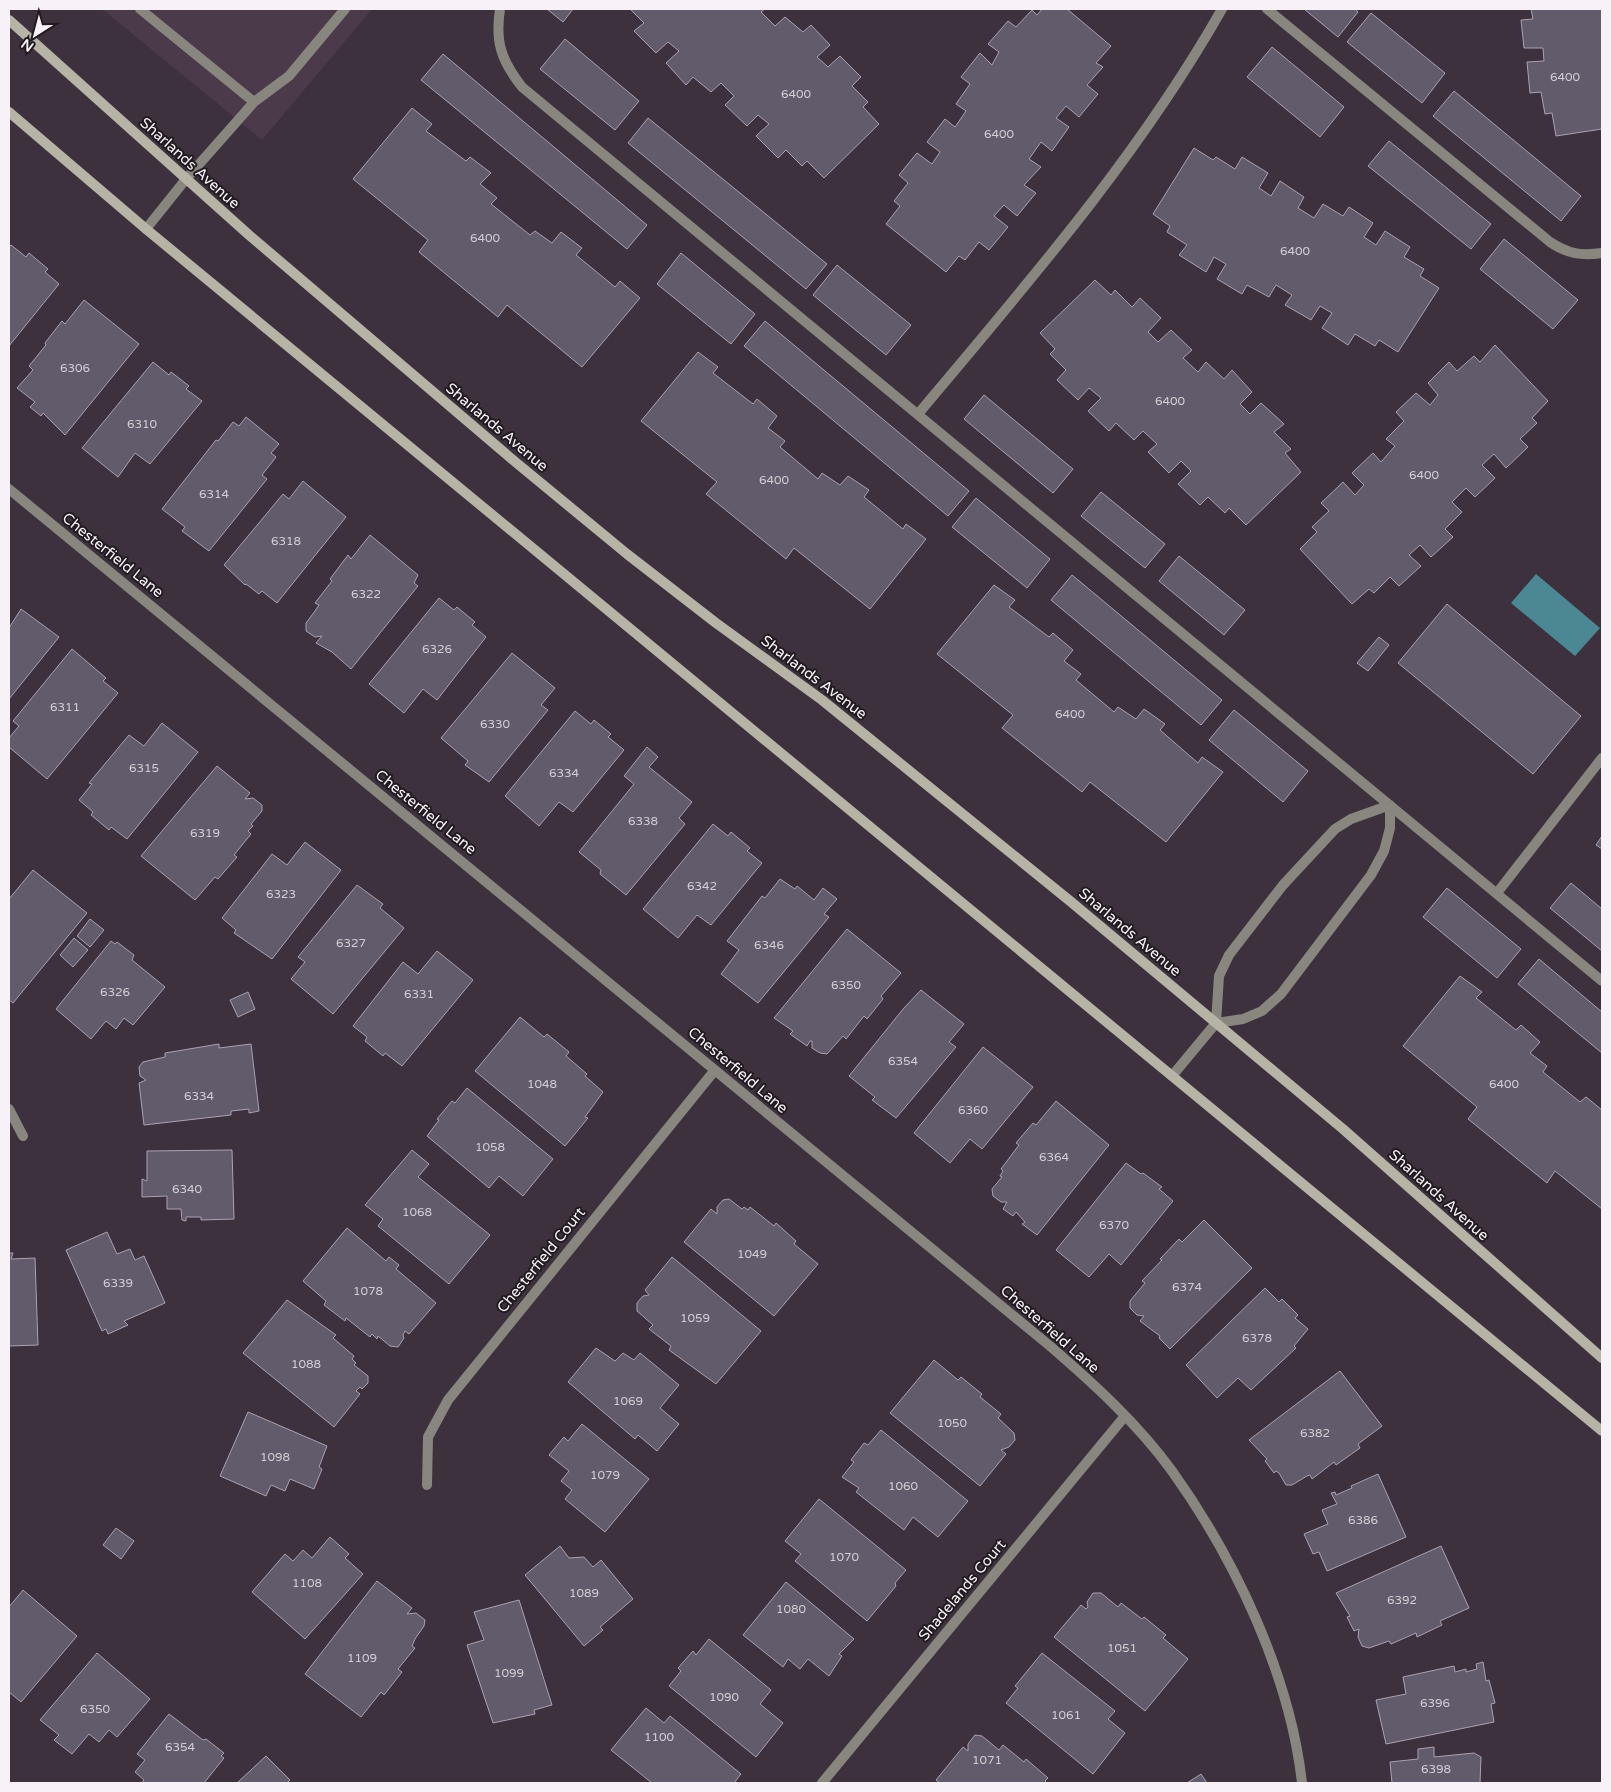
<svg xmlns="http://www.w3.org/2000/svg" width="1611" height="1792" viewBox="0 0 1611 1792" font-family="'Varela Round',sans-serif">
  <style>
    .built { fill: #4b3a4a }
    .water { fill: #4c8894 }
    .building { fill: #625b6b; stroke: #aaa2b4 }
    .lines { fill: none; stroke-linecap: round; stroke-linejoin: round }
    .lane { stroke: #88867e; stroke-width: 10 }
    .street { stroke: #88867e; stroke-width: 10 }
    .secondary { stroke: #b7b3a6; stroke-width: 10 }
    .labels { text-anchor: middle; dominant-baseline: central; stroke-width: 4; stroke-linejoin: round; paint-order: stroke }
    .number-label { font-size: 12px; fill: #d3ccd5 }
    .street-label { font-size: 15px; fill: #f9f1f8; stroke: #211b20 }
  </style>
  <rect width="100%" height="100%" fill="#3d313d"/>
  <path class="built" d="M102,9h270l-110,131z"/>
  <path class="water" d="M1536,574l64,54 -25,28 -64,-53z"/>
  <path class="building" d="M547,9h26l-10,13z
    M630,9h135l-4,3 14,14 10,-9 18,15 8,-7 19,20 -13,12 11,10 12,-11 21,21 -9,9 16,16 -5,5 16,17 -55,54 -17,-17 -5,5 -16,-16 -8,8 -22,-22 13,-12 -11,-9 -11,11 -22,-21 9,-9 -13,-13 -10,9 -18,-15 -7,8 -20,-22 13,-12 -11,-9 -12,11 -22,-22 10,-8z
    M1042,9h25l44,37 -15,17 7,4 -16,18 11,9 -19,23 -13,-11 -10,12 13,9 -17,24 -11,-9 -12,17 12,8 -17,18 12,8 -19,23 -13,-11 -10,11 14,11 -19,23 -10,-8 -14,18 -6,-4 -13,16 -60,-48 14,-18 -6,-5 14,-18 -9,-8 18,-22 15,11 8,-12 -13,-10 18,-23 10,8 11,-16 -10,-7 14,-20 -9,-7 19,-24 12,12 7,-13 -11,-8 20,-23 8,6 16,-17 5,5z
    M1304,9h51l3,3 -20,25z
    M1531,9h71v120l-46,7 -4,-23 -7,1 -4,-22 -11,1 -3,-31 17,-1 -1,-13h-19l-3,-28 12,-1z
    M1371,13l74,60 -23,30 -75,-61z
    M565,39l74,62 -24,29 -75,-61z
    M1272,47l72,60 -24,30 -73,-60z
    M443,54l204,171 -20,24 -206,-169z
    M1454,91l127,105 -20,25 -128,-105z
    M412,108l20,16 -6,7 40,30 4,-4 21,16 -11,11 17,14 -6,6 39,31 5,-4 17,12 9,-11 21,16 -6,7 39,32 5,-6 20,17 -58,69 -75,-62 -9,12 -79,-65 9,-12 -75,-61z
    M648,118l179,146 -21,25 -178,-146z
    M1389,141l102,83 -20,25 -103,-83z
    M1194,148l19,12 3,-3 19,12 7,-12 26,16 -9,15 12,8 9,-15 24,16 -6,11 16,10 9,-14 20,12 6,-9 24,16 -9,14 12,8 9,-14 25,16 -6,10 20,12 -4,7 19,12 -41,64 -19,-12 -4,6 -20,-12 -7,11 -26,-17 10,-15 -12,-7 -9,14 -26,-15 7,-10 -16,-10 -7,12 -22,-12 -5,9 -25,-15 9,-15 -12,-7 -8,15 -27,-17 8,-10 -20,-13 3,-6 -17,-12z
    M1504,239l74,61 -25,29 -73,-60z
    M11,245l15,12 3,-4 19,16 -3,3 14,12 -50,62v-99z
    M681,253l74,61 -24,30 -74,-60z
    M837,265l74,60 -25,30 -73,-60z
    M1095,280l16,15 4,-5 17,17 8,-9 21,20 -13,14 10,10 13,-12 21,20 -9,8 15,14 8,-10 18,17 8,-9 20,22 -12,12 10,10 11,-11 23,21 -10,8 17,17 -6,4 16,19 -55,53 -17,-17 -4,5 -17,-16 -8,8 -22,-21 13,-13 -10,-10 -12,12 -21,-21 9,-8 -14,-13 -9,9 -18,-17 -7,8 -21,-20 13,-13 -12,-10 -11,12 -21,-20 9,-10 -16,-16 5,-5 -15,-16z
    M84,300l55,44 -74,91 -22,-22 -2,3 -11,-9 5,-5 -18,-14 16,-18 -4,-4 17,-21 -1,-2 17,-22 3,3z
    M765,321l204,170 -21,25 -204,-170z
    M1495,345l53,56 -16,17 5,5 -17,16 8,8 -22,21 -12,-14 -12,11 13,13 -20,19 -9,-9 -14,14 10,10 -17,17 8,8 -22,20 -11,-12 -11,10 12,11 -22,20 -9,-9 -16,16 -5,-4 -17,15 -52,-55 17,-17 -5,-5 17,-16 -8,-8 22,-21 12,13 9,-10 -12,-12 21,-20 8,9 14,-16 -9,-7 18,-18 -8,-9 20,-19 14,12 8,-10 -10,-12 21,-21 8,9 17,-15 6,6z
    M698,352l20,15 -5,6 40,31 4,-5 20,17 -9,12 17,13 -5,6 38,32 4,-6 18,12 8,-9 21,14 -5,7 39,32 3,-5 20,15 -56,70 -76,-61 -8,11 -80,-65 11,-12 -76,-61z
    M153,362l16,13 2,-3 18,14 -3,3 16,12 -52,63 -15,-11 -17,24 -36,-29z
    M984,395l89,74 -20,24 -89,-74z
    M246,417l33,27 -8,9 5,4 -14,18 5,4 -58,72 -27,-20 3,-4 -23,-18 54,-69 2,1 15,-19 6,4z
    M303,481l43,36 -69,86 -15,-12 -3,3 -13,-10 -1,1 -21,-20 59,-71 6,5z
    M1101,492l64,52 -20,24 -64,-52z
    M976,498l74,61 -23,29 -75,-61z
    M370,535l48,40 -4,8 4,3 -67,83 -19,-17 -16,-9 6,-7 -7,1 -9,-6v-8l9,-12 4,-6 -4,-2 17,-22 -2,-2 18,-24 3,4z
    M1179,556l66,54 -21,25 -65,-54z
    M1072,575l150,125 -21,25 -150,-125z
    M994,585l21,15 -6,7 40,30 4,-4 20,17 -9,11 17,13 -5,6 38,32 4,-5 18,12 8,-10 21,15 -5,6 38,33 4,-6 21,15 -57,70 -76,-60 -8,10 -80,-64 11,-13 -76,-61z
    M439,598l15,12 3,-3 18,15 -3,3 14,12 -49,63 -14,-11 -19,24 -35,-29z
    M1447,604l134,112 -48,58 -135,-111z
    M21,609l38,28 -50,62v-71z
    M1379,637l10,8 -21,26 -11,-8z
    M72,649l34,29 -3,3 15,12 -71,86 -38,-32v-9l10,-12 -6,-5z
    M512,653l43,35 -14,17 7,5 -59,72 -24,-17 3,-4 -27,-23z
    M1234,710l74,61 -25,31 -74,-62z
    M575,711l16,13 3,-4 17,14 -3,3 16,13 -51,62 -14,-10 -20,24 -34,-30z
    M162,723l36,29 -71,87 -16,-12 -2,3 -18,-15 2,-3 -14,-12 13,-16 -3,-1 40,-48 15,11z
    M647,747l11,10 -9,10 43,35 -13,16 6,6 -59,71 -26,-21 1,-4 -22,-18 55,-68 -10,-8z
    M217,766l33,27 -5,6 8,-1 9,7v6l-11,13 2,2 -5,5 3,3 -17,21 3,2 -19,22 -3,-2 -20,23 -54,-44z
    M713,824l15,12 3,-4 19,16 -3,3 15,12 -51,62 -14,-10 -19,23 -35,-29z
    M1602,836v13l-6,-4z
    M305,842l36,28 -69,89 -38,-26 2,-3 -14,-12 50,-64 15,11z
    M33,870l54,43 -74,90 -4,-3v-101z
    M780,879l15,10 2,-3 17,14 9,-12 14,11 -13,15 5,3 -71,86 -37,-29 18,-24 -12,-9 35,-45 3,2z
    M1571,883l31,26v42l-52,-43z
    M357,885l26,19 -3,4 24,20 -71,86 -42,-35 14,-17 -7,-5z
    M1447,888l74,61 -24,29 -74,-61z
    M90,919l14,11 -14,17 -13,-11z
    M847,929l54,44 -20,23 2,3 -16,20 -3,-3 -18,23 -3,-3 -16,18 -7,-1 -8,-5v-7h-2l-3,5 -17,-12 3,-3 -19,-13z
    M74,938l14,12 -15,17 -13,-12z
    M111,941l4,3 2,-2 17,13 -2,5 33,27 -32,38 -9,-7 -8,11 -10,-8 -15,18 -35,-30z
    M437,951l36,29 -71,86 -17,-13 -2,3 -18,-15 2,-4 -14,-11 50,-64 15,12z
    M1539,959l63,53v41l-84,-69z
    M1460,976l22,16 -6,6 40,32 5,-5 19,17 -10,11 17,13 -4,6 37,30 6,-5 16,13v99l-47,-38 -8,12 -79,-64 9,-12 -74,-61z
    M921,990l43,34 -15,18 7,5 -60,71 -24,-18 3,-3 -26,-21 55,-68z
    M248,992l7,17 -17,8 -8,-17z
    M520,1017l24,20 3,-3 22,18 -3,4 21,18 -2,2 18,16 -18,25 3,1 -23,28 -90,-75z
    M219,1044v4l32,-4 8,67 -10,2v-4l-18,2v4l-87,10 -5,-42 7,-3 -6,-4 -1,-9 4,-5 22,-5v-4z
    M983,1047l50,40 -51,62 -12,-10 -20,24 -36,-30z
    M467,1088l86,71 -30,37 -24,-20 -10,12 -62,-52 12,-16 -2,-1 15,-18 3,2z
    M1056,1101l53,44 -72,90 -15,-11 3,-2 -9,-10 -3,4 -10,-7 4,-7h-6l-8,-6 -1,-7 10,-12 -2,-1 3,-5 -2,-2 18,-24 -3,-2 17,-20 3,2z
    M232,1150l2,69 -33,1v-3h-15v4l-4,-1 -1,-11h-14v-13l-25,1v-18l5,2v-30z
    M412,1150l17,14 -11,13 72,58 -41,49 -71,-58 5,-7 -18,-14z
    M1126,1163l15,11 2,-1 19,14 -3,2 14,12 -52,64 -12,-11 -20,23 -33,-27z
    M729,1199l13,10 2,-2 4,3 2,-3 24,19 2,-3 20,18 -2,3 24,20 -44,52 -90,-74 27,-33 6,5v-7l6,-7z
    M1204,1220l48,48 -82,81 -11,-11 1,-2 -20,-15 4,-5 -7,-1 -7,-7v-7l15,-18 -3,-2 20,-21 -2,-1 19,-20 3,3z
    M347,1228l39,33 3,-4 10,8 -3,4 40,34 -27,31 -4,-3 -2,4 1,3 -6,9 -8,-1 -12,-10 -1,3 -5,-5 -2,3 -24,-19 -1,3 -21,-16 2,-4 -23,-20z
    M107,1232l10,22 13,-5 5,11 9,-4 21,47 -41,18 4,4 -20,9 -2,-5 -4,2 -36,-81z
    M9,1253h4l-2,6 24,-1 3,87 -29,1z
    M672,1257l89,74 -45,53 -47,-34 2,-4 -22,-17 4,-4 -16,-14v-8l6,-7 6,-1 -4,-5z
    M1265,1288l14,14 3,-3 16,16 -3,3 13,11 -14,17 2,2 -45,42 -13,-12 -21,20 -31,-33z
    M287,1300l49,35 -3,3 21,18 -2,3 4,4 -2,2 14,11v7l-6,6 -2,-2 -4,4 4,3 -26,33 -91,-74z
    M596,1348l19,13 8,-8 11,7 6,-7 39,32 -19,23 19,16 -22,27 -19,-16 -3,4 -67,-57z
    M934,1360l24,20 3,-3 21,17 -2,3 21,17 -3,4 16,15 1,7 -6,7 -8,3 5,4 -26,32 -90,-73z
    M1340,1371l42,55 -24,18 2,4 -24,17 -2,-3 -22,17 -2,-4 -3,1 -15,9h-6l-7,-12 -3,-2 -2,2 -9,-12 2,-2 -18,-19z
    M248,1412l79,34 -8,21 3,2 -8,20 -24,-10 -5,12 -14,-6 -5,11 -46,-20z
    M582,1424l67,55 -44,53 -40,-33 7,-9 -11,-9 8,-10 -20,-16 15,-18 4,4z
    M881,1430l87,71 -30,36 -25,-20 -9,13 -48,-38 3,-4 -17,-11 12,-15 -3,-2 13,-17 4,2z
    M1378,1474l28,63 -79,34 -8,-19 -6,2 -9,-20 24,-10 -6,-14 15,-6 -6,-11 4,-1 1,3 16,-7 -1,-2z
    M819,1499l87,71 -11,13 1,3 -29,35 -72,-60 6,-7 -16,-13z
    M116,1528l18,13 -13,18 -18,-14z
    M330,1537l19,17 -4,4 18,16 -58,65 -53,-47 33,-38 8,7 10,-11 9,8z
    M560,1546l9,12 15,-1 9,10 8,-7 32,39 -33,28 3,3 -19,16 -59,-71z
    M1441,1546l28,62 -29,13 2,4 -25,12 -1,-4 -25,11 -2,-3 -20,7 -7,-2 -4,-9 1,-8 -5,2 -7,-14 3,-1 -14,-23z
    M377,1581l35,27 -5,6 9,-1 9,7 -1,6 -9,13 -3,7 3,2 -17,21 4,3 -18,23 -3,-3 -20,25 -56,-43z
    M786,1582l68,57 -15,15 3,2 -13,20 -21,-17 -8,10 -12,-10 -5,8 -40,-32z
    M23,1590l54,46 -56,66 -12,-10v-85z
    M1093,1593h8l17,14 3,-4 21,16 2,-2 22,18 -3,3 25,21 -43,52 -91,-74 27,-32 5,4 2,-2 -1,-5z
    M519,1600l33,105 -18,5 1,4 -42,9 -26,-78 17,-5 -10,-28z
    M709,1639l62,51 -11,14 23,19 -27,34 -87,-71 12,-15 -3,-3 15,-17 3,4z
    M97,1653l53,46 -33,38 -8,-7 -10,12 -10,-8 -17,20 -18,-14 5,-5 -19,-15z
    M1042,1653l73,58 -7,8 17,14 -32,41 -87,-71 12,-15 -3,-2z
    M1483,1662l3,19 3,-1 6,23 -4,1 3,18 -108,22 -10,-44 30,-6 -3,-17 51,-11 1,6 11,-3v3l11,-3 -1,-5z
    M646,1708l18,15 6,-7 71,58 -7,9h-82l-41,-33z
    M169,1714l34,26 3,-1 18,14 -3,3 3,2 -20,25h-62l2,-3 -9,-8 10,-12 -8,-6z
    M975,1735l7,1 17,14 4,-5 21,17 2,-3 22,19 -3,3 2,2h-107l-4,-3 27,-33 5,4v-7z
    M1434,1747v10l40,-4 7,4 -1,26h-88l-2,-21 28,-3v-10z
    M266,1756l24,24 -3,3h-50z
    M1201,1774l6,9h-20z"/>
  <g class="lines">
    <path class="lane" d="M140,9l114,93
      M500,9c-5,33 1,51 22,78l1080,894
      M1267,9l283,233c18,12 31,14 52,11
      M146,229l40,-50 68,-77 35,-26 56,-67
      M918,414c109,-130 220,-257 304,-405
      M1497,893l105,-135
      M1172,1076l44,-53 3,-47 10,-21 54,-70 52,-56 16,-10 39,-14v23l-6,23 -13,24 -90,119 -19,17 -19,8 -27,4"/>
    <path class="street" d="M9,489l1041,857c44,38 88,78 122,125 63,88 118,204 130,312
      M9,1109l14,27
      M427,1485l1,-48 20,-37 267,-330
      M822,1783l303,-367"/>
    <path class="secondary" d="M9,20l240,215 264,225 114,94 89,69 106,77 248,201 273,228 259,229
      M9,112l137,117 1456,1202"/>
  </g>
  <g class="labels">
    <g class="number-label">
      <text x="1565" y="77">6400</text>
      <text x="796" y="94">6400</text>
      <text x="999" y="134">6400</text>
      <text x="485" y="238">6400</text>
      <text x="1295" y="251">6400</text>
      <text x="75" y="368">6306</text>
      <text x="1170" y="401">6400</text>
      <text x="142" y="424">6310</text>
      <text x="1424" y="475">6400</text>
      <text x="774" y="480">6400</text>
      <text x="214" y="494">6314</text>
      <text x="286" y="541">6318</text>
      <text x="366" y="594">6322</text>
      <text x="437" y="649">6326</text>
      <text x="65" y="707">6311</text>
      <text x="1070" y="714">6400</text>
      <text x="495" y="724">6330</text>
      <text x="144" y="768">6315</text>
      <text x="564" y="773">6334</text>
      <text x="643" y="821">6338</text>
      <text x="205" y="833">6319</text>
      <text x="702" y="886">6342</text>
      <text x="281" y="894">6323</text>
      <text x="351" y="943">6327</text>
      <text x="769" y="945">6346</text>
      <text x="846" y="985">6350</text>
      <text x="115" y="992">6326</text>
      <text x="419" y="994">6331</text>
      <text x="903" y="1061">6354</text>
      <text x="542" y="1084">1048</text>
      <text x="1504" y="1084">6400</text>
      <text x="199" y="1096">6334</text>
      <text x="973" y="1110">6360</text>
      <text x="490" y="1147">1058</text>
      <text x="1054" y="1157">6364</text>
      <text x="187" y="1189">6340</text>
      <text x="417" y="1212">1068</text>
      <text x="1114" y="1225">6370</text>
      <text x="752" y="1254">1049</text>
      <text x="118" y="1283">6339</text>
      <text x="1187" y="1287">6374</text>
      <text x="368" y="1291">1078</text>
      <text x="695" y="1318">1059</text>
      <text x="1257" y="1338">6378</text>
      <text x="306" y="1364">1088</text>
      <text x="628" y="1401">1069</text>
      <text x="952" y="1423">1050</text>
      <text x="1315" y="1433">6382</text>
      <text x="275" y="1457">1098</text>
      <text x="605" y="1475">1079</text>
      <text x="903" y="1486">1060</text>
      <text x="1363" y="1520">6386</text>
      <text x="844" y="1557">1070</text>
      <text x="307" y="1583">1108</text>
      <text x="584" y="1593">1089</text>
      <text x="1402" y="1600">6392</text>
      <text x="791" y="1609">1080</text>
      <text x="1122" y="1648">1051</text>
      <text x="362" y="1658">1109</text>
      <text x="509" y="1673">1099</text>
      <text x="724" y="1697">1090</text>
      <text x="1435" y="1703">6396</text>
      <text x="95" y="1709">6350</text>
      <text x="1066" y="1715">1061</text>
      <text x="659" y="1737">1100</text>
      <text x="180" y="1747">6354</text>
      <text x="987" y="1760">1071</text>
      <text x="1436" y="1769">6398</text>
    </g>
    <g class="street-label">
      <text transform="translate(190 163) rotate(42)">Sharlands Avenue</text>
      <text transform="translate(497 427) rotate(40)">Sharlands Avenue</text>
      <text transform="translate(113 555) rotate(39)">Chesterfield Lane</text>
      <text transform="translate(814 677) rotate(37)">Sharlands Avenue</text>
      <text transform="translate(426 812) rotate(39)">Chesterfield Lane</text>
      <text transform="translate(1130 932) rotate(40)">Sharlands Avenue</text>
      <text transform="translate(738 1070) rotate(40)">Chesterfield Lane</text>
      <text transform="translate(1439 1195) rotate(42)">Sharlands Avenue</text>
      <text transform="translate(541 1260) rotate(-51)">Chesterfield Court</text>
      <text transform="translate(1050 1329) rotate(41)">Chesterfield Lane</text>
      <text transform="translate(962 1590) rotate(-50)">Shadelands Court</text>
    </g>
  </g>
  <rect width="1611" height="1792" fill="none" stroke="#f9f1f8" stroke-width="20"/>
  <g transform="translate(35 35) rotate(216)" stroke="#211b20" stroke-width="4" paint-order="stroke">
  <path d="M0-4L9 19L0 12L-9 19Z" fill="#f9f1f8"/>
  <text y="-8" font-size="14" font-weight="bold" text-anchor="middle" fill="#f9f1f8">N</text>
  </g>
</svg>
